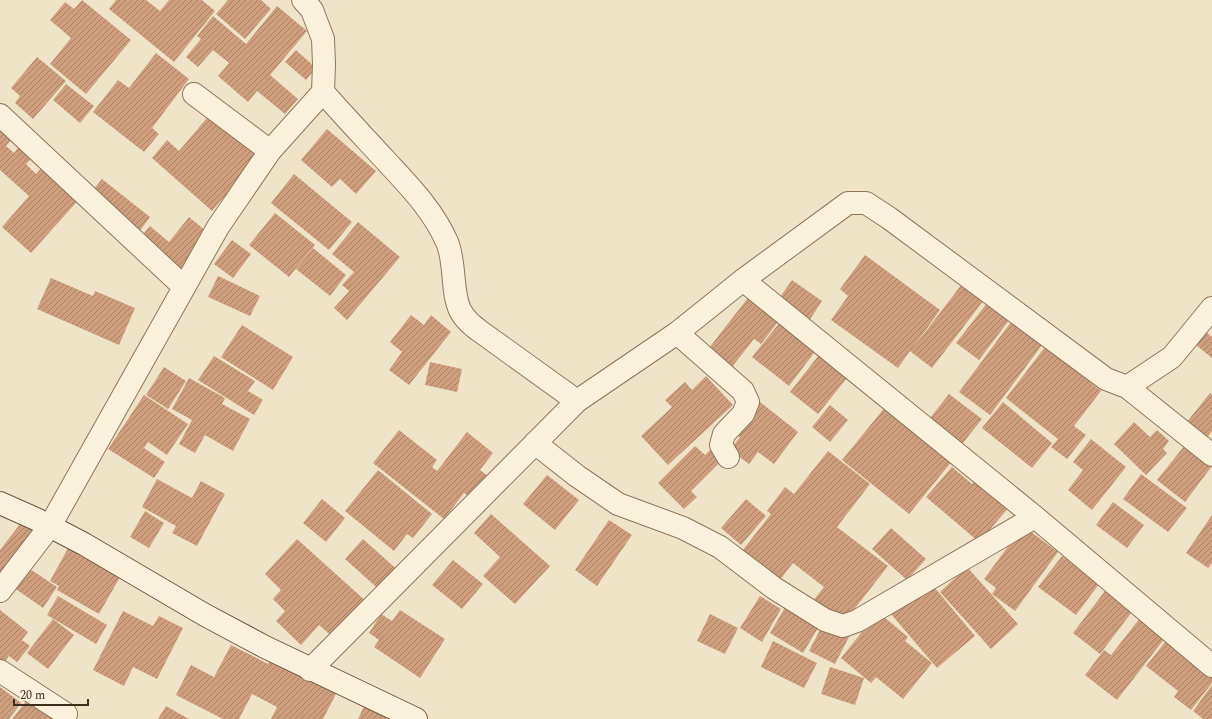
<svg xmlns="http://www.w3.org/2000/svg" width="1212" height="719" viewBox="0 0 1212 719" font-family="Spectral,serif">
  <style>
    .building { fill: url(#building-hatch) }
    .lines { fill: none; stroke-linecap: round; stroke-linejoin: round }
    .street-casing { stroke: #8d765c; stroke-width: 24 }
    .secondary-casing { stroke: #6f573f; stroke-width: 24 }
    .street { stroke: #faf1dc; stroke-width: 22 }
    .secondary { stroke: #faf1dc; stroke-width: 22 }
  </style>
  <defs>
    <pattern id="building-hatch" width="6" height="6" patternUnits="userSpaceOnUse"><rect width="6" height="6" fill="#cf9f7d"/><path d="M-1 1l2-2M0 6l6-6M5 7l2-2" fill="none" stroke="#a98266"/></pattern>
  </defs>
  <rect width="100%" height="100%" fill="#f0e4c8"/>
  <path class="building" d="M82,0l49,40 -45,54 -36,-30 21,-26 -21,-18 15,-18 9,7z
    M116,0h30l14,11 9,-11h33l13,11 -41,51 -65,-53z
    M228,0h33l10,9 -26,30 -29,-25z
    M277,6l30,25 -37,44 28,24 -13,15 -28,-23 -9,11 -30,-26 11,-13 -16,-13 -15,17 -12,-10 15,-18 -4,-3 16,-20 33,28z
    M296,50l20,18 -10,12 -21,-18z
    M156,53l33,26 -37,49 7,6 -15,18 -51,-40 25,-32 11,8z
    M37,57l29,24 -33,38 -18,-16 5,-7 -9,-8z
    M66,84l28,22 -14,17 -27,-23z
    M211,113l49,42 -48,56 -60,-53 15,-18 12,11z
    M0,128l12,11 -6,7 8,7 7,-9 13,12 -8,8 10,10 9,-10 37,32 -51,57 -29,-26 27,-31 -29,-26z
    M327,129l49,42 -20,23 -16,-15 -8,8 -31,-27z
    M294,174l58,48 -23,28 -58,-47z
    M102,179l48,38 -11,15 -49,-38z
    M275,213l40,32 -26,32 -40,-32z
    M189,217l23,19 -30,36 -42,-34 10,-12 19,16z
    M358,222l42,35 -53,63 -13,-12 15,-17 -7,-6 12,-13 -22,-18z
    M232,240l19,14 -18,24 -19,-14z
    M313,248l33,27 -16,21 -34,-27z
    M865,255l75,55 -27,38 52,-68 22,16 -55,72 -22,-17 -12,17 -67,-48 17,-24 -8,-7z
    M218,276l42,20 -10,20 -42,-19z
    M51,278l42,18 2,-5 40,17 -16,37 -82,-36z
    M792,280l30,21 -15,23 -31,-21z
    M751,294l30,24 -20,26 -7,-5 -22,28 -23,-19z
    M988,302l22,17 -31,41 -23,-17z
    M411,315l13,10 7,-10 20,17 -42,53 -20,-15 13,-18 -12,-10z
    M781,321l36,28 -28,37 -37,-29z
    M1011,322l31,23 -52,70 -31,-23z
    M242,325l51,32 -20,33 -52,-33z
    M1206,332l6,5v21l-16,-13z
    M1045,347l56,44 -27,35 12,9 -19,24 -16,-12 7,-8 -52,-41z
    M819,355l28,23 -29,36 -28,-22z
    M214,356l41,25 -7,10 15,9 -9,15 -56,-35z
    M430,362l32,7 -5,23 -32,-7z
    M164,367l22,14 -18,28 -22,-14z
    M706,376l27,29 -65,60 -27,-29 31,-29 -7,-7 20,-18 7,8z
    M189,378l36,20 -3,6 28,15 -17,32 -28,-16 -10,18 -16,-9 13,-24 -20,-11z
    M1210,393l2,2v36l-10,13 -20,-16z
    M949,394l33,25 -23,29 -33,-25z
    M144,395l44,29 -21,31 -19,-13 -4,6 21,14 -11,16 -46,-29z
    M760,402l38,30 -24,32 -16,-12 -9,12 -19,-14 10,-13 -4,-3z
    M1003,402l49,41 -20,25 -50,-40z
    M830,405l18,15 -18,22 -18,-15z
    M886,406l67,54 -44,54 -67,-54z
    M1134,422l16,15 7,-7 12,11 -6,8 4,4 -21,22 -32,-31z
    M399,430l38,30 -5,7 5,4 30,-39 26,21 -13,17 13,10 -16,22 -13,-9 -20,26 -71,-56z
    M1091,439l35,28 -34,43 -24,-20 15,-20 -10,-8z
    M1185,445l27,21 -27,36 -28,-22z
    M695,446l10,9 5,-5 11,11 -30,30 6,6 -13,12 -26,-26z
    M828,451l42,33 -33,43 51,39 -46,59 -30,-23 12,-15 -31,-24 -17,22 -38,-29 33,-42 -4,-3 18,-24 9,7z
    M952,467l20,17 6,-7 33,28 -32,37 -53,-45z
    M378,470l54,44 -19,24 -6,-4 -13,17 -49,-40z
    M1141,474l46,34 -19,24 -45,-33z
    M547,475l32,25 -24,30 -32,-26z
    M157,479l35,19 9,-17 24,13 -28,52 -25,-13 4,-7 -34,-19z
    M322,499l23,19 -19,24 -23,-19z
    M746,499l20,17 -25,29 -20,-17z
    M1113,502l31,23 -17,23 -31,-23z
    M145,511l19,12 -15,25 -19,-11z
    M491,514l59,52 -35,38 -32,-28 17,-19 -26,-24z
    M1212,515v48l-4,5 -22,-15z
    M24,519l16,13 -40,52v-34z
    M609,520l23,15 -35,51 -22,-16z
    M1023,526l35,26 -43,59 -23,-17 4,-6 -12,-9z
    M891,528l35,31 -19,21 -35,-31z
    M297,539l71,64 -33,36 -16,-14 -18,20 -25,-24 9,-10 -12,-12 8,-9 -16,-16z
    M363,539l38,34 -18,20 -38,-34z
    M72,541l52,29 -25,44 -42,-24 2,-4 -9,-5z
    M1062,556l37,28 -23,31 -38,-28z
    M453,560l30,24 -21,25 -30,-24z
    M24,565l33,22 -14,21 -33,-23z
    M967,567l51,57 -27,25 -51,-57z
    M930,582l45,54 -38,32 -46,-54z
    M1108,587l27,21 -35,46 -27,-21z
    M58,596l49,29 -11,19 -49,-29z
    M760,596l21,13 -19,33 -22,-14z
    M787,604l34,19 -18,30 -33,-20z
    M0,610l28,22 -6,8 8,6 -13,16 -8,-6 -8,11 -1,-1z
    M400,610l45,29 -25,39 -46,-31 5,-7 -10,-7 12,-19 11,7z
    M123,611l30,15 6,-10 24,12 -26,51 -24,-12 -9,19 -31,-16z
    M878,612l30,25 -3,4 27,22 -29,36 -27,-22 -5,6 -30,-25z
    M710,614l28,14 -13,26 -28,-13z
    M1140,618l25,20 -48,62 -32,-25 19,-25 7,5z
    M53,619l21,16 -26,34 -21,-16z
    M824,622l26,13 -15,29 -26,-13z
    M1169,637l43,34v12l-21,27 -17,-13 4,-6 -32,-25z
    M773,641l44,22 -13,25 -43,-21z
    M231,645l37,19 4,-8 66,34 -15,29h-52l6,-12 -25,-13 -13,25h-16l-47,-24 15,-30 23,12z
    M830,667l34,11 -9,27 -34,-11z
    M1212,685v34h-9l-10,-8z
    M0,687l21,16 -12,16h-9z
    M30,696l30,23h-48z
    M366,702l23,11 -3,6h-28z
    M166,706l23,13h-31z"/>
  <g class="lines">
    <defs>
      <path id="street" d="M303,0l9,10 11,29 1,25 -1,28c21,24 43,47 64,70 23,25 46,48 60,80 9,21 4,49 13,68 5,10 13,16 21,22l96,69 100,-68 66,-53 105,-77h18l23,15 217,161 21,8 85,68
        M194,94l76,57
        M0,115l184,172
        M743,280l292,237 177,149
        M677,333l66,58 5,11 -5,12 -19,20 -3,11 7,12
        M1127,387l45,-30 40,-49
        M535,443l42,33 41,28 65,24 37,19 54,41 51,32 18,6 14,-5 178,-104
        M0,591l50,-65 168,-299 52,-76 53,-59
        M310,670l267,-269
        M0,671l66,43"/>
      <path id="secondary" d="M0,503l36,16 48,25 121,71 60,32 151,72"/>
    </defs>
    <use href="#street" class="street-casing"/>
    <use href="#secondary" class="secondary-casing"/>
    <use href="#street" class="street"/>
    <use href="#secondary" class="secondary"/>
  </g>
  <path d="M14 699v6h74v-6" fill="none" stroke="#3d2e20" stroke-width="2"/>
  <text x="20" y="699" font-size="12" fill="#3d2e20" stroke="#f7eed8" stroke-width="3" paint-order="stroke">20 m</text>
</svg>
